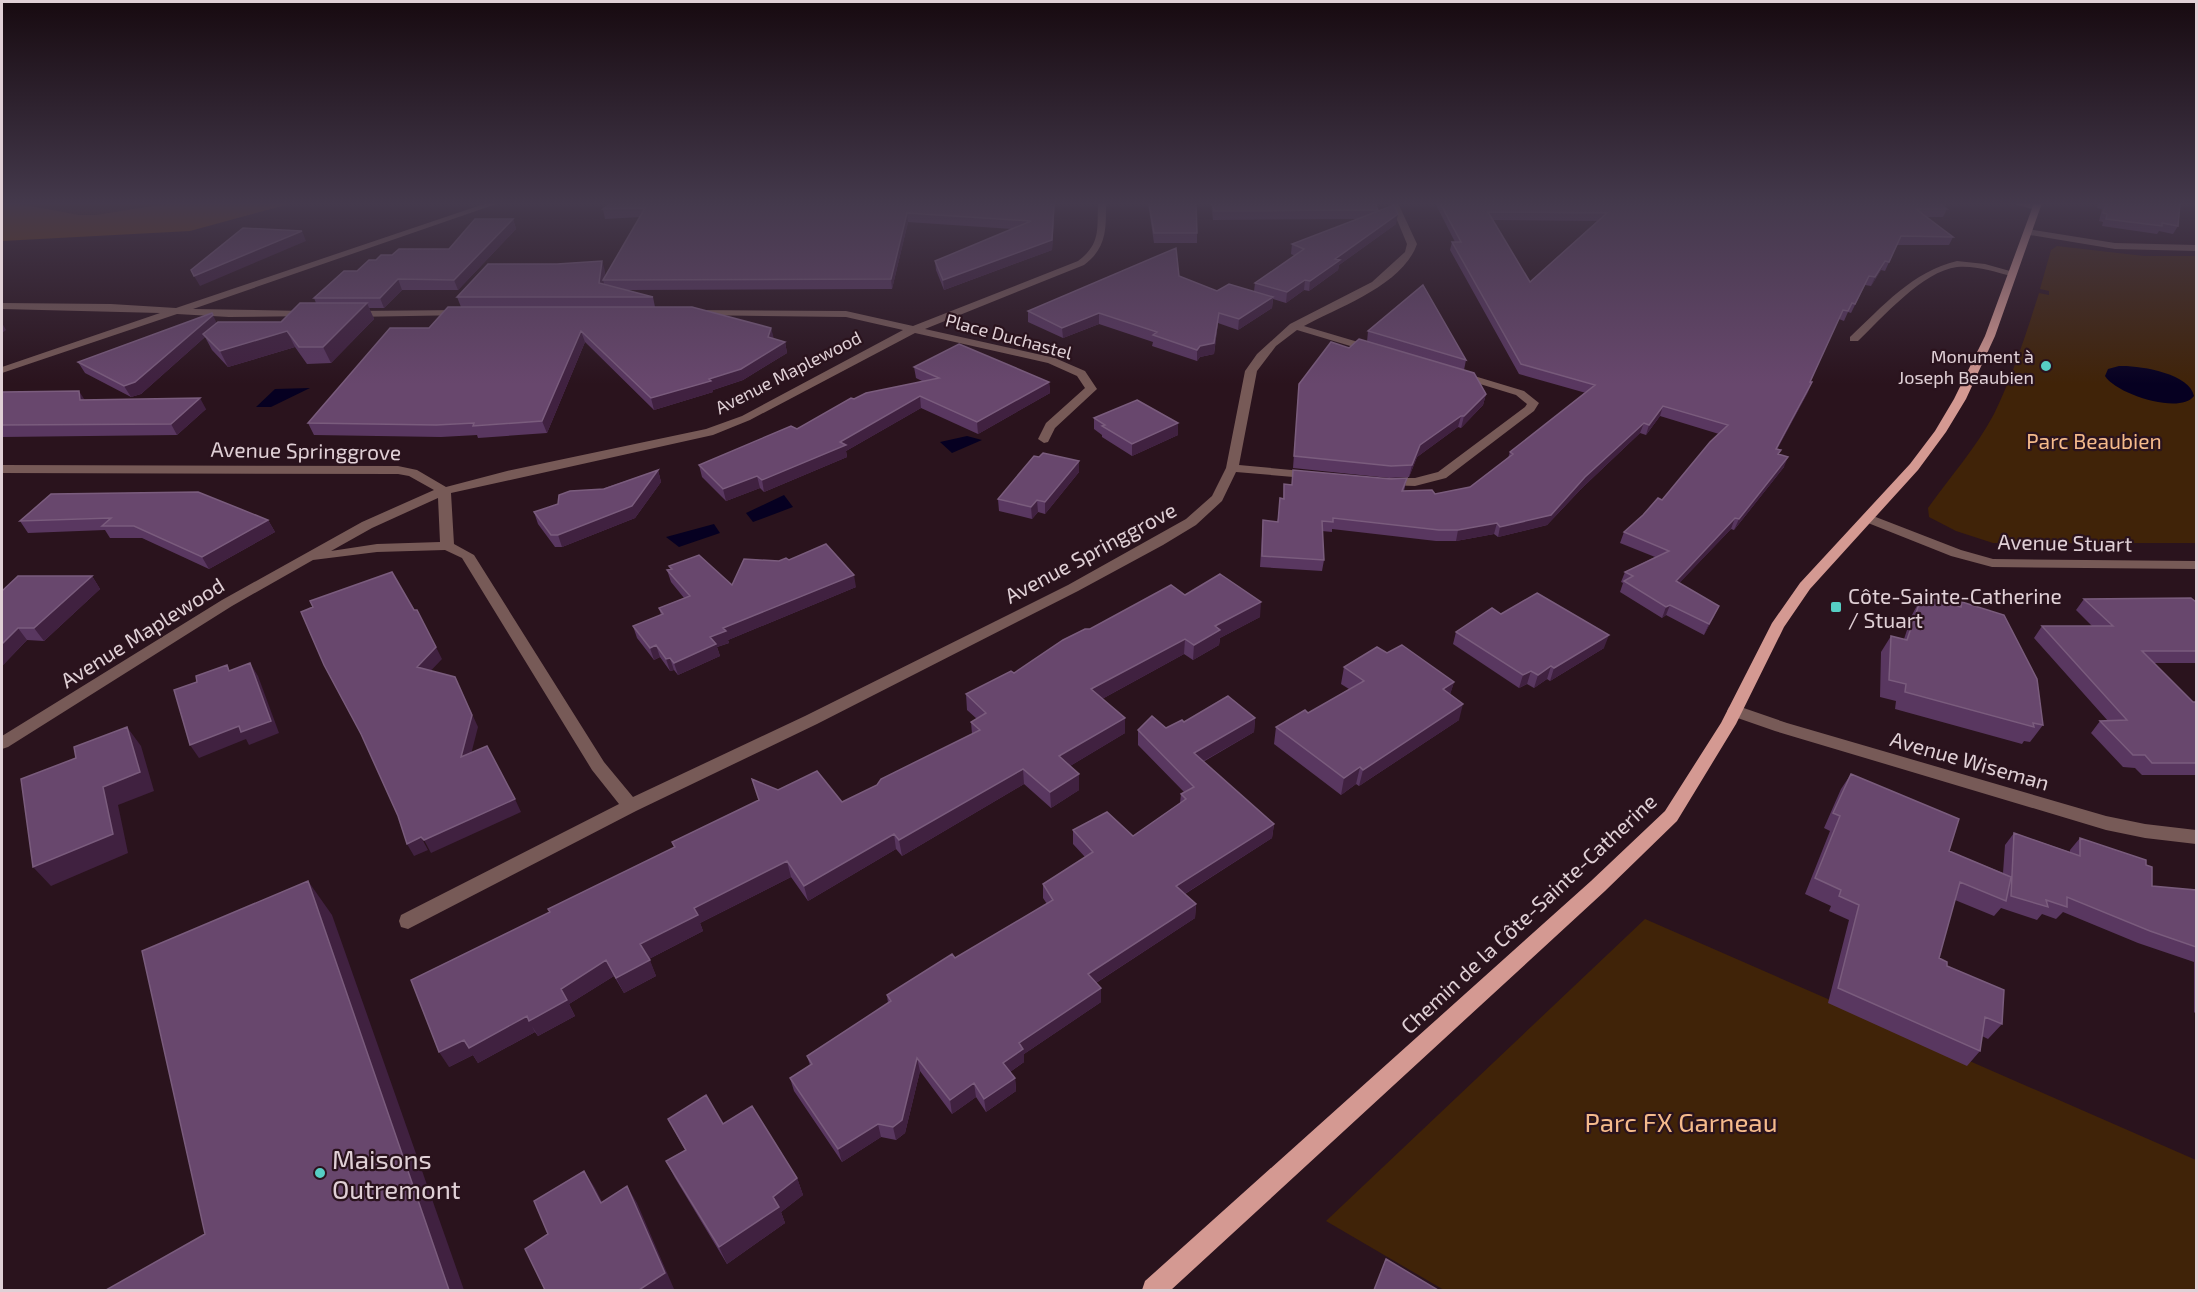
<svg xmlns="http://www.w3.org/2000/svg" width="2198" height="1292" viewBox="0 0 2198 1292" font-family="'Exo 2',sans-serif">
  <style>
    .green { fill: #402308 }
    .forest { fill: #67390c }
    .water { fill: #060021 }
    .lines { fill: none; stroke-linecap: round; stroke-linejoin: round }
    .minor { fill: #775a57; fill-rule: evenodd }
    .major { fill: #d49992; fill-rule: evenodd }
    .wall { fill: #593760; fill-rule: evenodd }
    .shaded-wall { fill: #402140 }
    .building { fill: #68476d; stroke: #7a5c7d; stroke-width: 1.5; fill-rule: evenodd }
    .poi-dot { fill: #56cec4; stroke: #2a131d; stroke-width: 2 }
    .labels { text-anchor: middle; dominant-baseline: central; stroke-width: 4.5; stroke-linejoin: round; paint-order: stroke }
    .far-street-label { font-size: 18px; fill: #e0d0d6; stroke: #2a131d }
    .far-poi-label { font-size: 18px; fill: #e0d0d6; stroke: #2a131d; text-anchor: end }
    .park-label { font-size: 21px; fill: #f5ba8b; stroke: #2a131d }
    .street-label { font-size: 21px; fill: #e0d0d6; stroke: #2a131d }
    .poi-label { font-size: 21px; fill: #e0d0d6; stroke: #2a131d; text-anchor: start }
    .near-park-label { font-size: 26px; fill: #f5ba8b; stroke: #2a131d }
    .near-poi-label { font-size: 26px; fill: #e0d0d6; stroke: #2a131d; text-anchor: start }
  </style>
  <rect width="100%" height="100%" fill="#2a131d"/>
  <path class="green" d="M2,203h260l-260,36z
    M2057,246l87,10h52v287h-203l-37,-12 -27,-14 -1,-9c22,-31 48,-60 66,-94 19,-39 32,-80 45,-121l10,2v-4l-9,-2 11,-39z
    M1645,919l551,241v130h-752l-118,-69z"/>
  <path class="forest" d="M2,203h12l65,12h17l76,-12h121l-103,28 -188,10z"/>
  <path class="water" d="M2119,366c19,-1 71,7 75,30 -14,19 -78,-2 -89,-20l3,-7z
    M310,388l-39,19h-15l19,-18z
    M967,436l15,4 -30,13 -12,-11z
    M784,495l9,12 -40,15 -7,-9z
    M714,524l6,9 -41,14 -13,-10z"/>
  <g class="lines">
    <path class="minor" d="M487,203h12l-306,106 114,2 5,3 -1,2 -82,1 -52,-3 -175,59v-6l158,-54 -158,-4v-6l109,1 65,4z
      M1098,203h8c0,26 1,45 -22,62l-159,64 130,29 30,13 12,18 -42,39 -7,14 -4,1 -6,-4 8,-16 39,-35 -8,-12 -29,-13 -133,-30 -165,87 -37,15 -262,58 3,51 20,11 130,207 29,35 172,-81 263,-131 118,-66 26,-23 14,-28 19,-97 12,-17 33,-30 82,-42 33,-30 2,-8 -17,-41h8l19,41c-14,41 -78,63 -113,82l71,21v4h-8l-70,-21 -21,16 -19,25 -18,94 74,7 6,4 -2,3 -81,-7 -14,29 -26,24 -33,20 -85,46 -261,133 -181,87 -228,118 -7,-2 -2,-6 2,-6 218,-111 -27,-34 -130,-212 -17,-8 -68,2 -64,8 -81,46 -224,141 -6,2v-13l220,-136 140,-78 72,-32 -25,-14 -11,-2 -396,-1v-8l396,1 19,4 29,17 61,-16 199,-42 36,-13 161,-86 -57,-13 -152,-2 -5,-3 1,-2 156,1 67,15 165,-65c23,-17 19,-32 20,-58zM438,498l2,44 -63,2 -46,7 41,-23z
      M2011,203h17l12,4 -4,3z
      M2027,229l88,14 81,2v6l-81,-2 -91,-15v-4z
      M1957,261l28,3 32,9 -5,3c-17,-4 -37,-11 -55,-9 -34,4 -75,51 -99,74h-8v-4c32,-30 63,-66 107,-76z
      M463,310l4,1v4l-115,2 -5,-3 5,-3z
      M1461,372l63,19 15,12 -5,8 -88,67 -31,8 -32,-1 -2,-3 6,-4h28l23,-6 87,-65 2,-3 -11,-9 -59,-18v-4z
      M1868,514l93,36 32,9 203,2v8l-204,-2 -41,-11 -88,-35 -2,-3z
      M1735,705l52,18 319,93 39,8 51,6v14l-51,-6 -39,-8 -331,-99 -46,-16 -2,-4 2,-4z"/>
    <path class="major" d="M2034,203h8l-47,133 -29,63 -20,33 -28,38 -108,119 -26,38 -48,97 -59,97 -72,70 -434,399h-29l3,-9 446,-400 74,-70 56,-88 51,-100 28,-40 110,-119 25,-33 19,-32 31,-63z"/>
  </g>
  <path class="wall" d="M611,203h444l-3,47 -108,40 -8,-20 -1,-9 77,-32 -104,-7 -16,67 -265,1 26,7 2,10 116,21 2,10 12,4 2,11 -44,27 -30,10v2l-59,18 -69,-68 -38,91 -69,5 -1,-3 -36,2 -127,-2 -6,-12 121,-95 32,-21 -4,-10 148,-26 -1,7 36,-61 -35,2 -2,-10z
    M1148,203h48l1,30v10h-43z
    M1211,203h164l3,7v1l18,13 -57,41 -1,5 -29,21 -5,-1 -18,13 -13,-4 -1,9 -34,22 -20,-7 -4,31 -14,3 -3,4 -45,-15 1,-4 -54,-18 -36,14 -35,-16v-11l151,-35 38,15h37l1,-8 40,-27 -4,-2 1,-10 67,-25 -146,1z
    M1435,203h512l-2,4 2,2 -4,8h-16l26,20 -4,8h-52l-12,26 -4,-1 -10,16 -6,-1 -14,28 -3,-1 -4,9 -5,-2 -29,63 -2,10 -31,57 7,18 -50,63 -3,-1 -52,54 40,23 -15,29 -38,-20 -4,3 -42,-26 3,-9 -2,-1 4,-10 30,-15 -35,-14 4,-11 38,-32 57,-66 -59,-18 -14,19 -6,-2 -58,55 -35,37 -49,12 -4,-3 -38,7h-20l-104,-12v3l-10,-1 2,29 -2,11 -62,-4 3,-47 14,2 6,-24 1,-14 8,1 1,-15 98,9 16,-1 -3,13 31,3 35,-7 38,-29 2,-6 76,-59 -67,-19 -69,-124 2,-8h3zM1493,220l104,1 -67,61z
    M2098,203h82l-2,23 -5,8 -14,-3 -2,3 -55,-8 1,-4 -4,-1 3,-12 -5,-1z
    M513,219l3,10 -58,61h-56l-18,18h-15l5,11 -43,44 -24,1 -12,-17 -67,20 -16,-17 -7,-13 -64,57 -10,3 -46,-24 -7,-11 139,-39 64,-1 35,-19 -2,-5 62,-38 16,-5 57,-6z
    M1368,331l98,29 -2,10 22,24 -3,11 -22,23 -3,-1 -41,30 -8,20 -20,1 -96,-10 6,-84 50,-36 18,-6z
    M914,367l135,15 1,11 -72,41 -57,-26 -75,43 1,6 -83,35 -4,-4 -34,13 -24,-24 -3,-12 98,-36 57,-30 68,-18 -6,-3z
    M2,392l83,8 121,9 -29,26 -175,2z
    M1094,418l84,17 -46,21 -30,-19v-2l-8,-6z
    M1039,457l40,15 -34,42 -7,-2 -6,7 -33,-8 -1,-12z
    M658,470l3,12 -26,36 -73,29h-7l-17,-23 -4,-12z
    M51,494l217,26 7,12 -66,37 -67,-31h-32l-5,-8 -77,3 -8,-12z
    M789,560l67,27 -128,53 1,3 -12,4 3,9 -42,19 -4,-5 -4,1 -10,-14 -6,3 -17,-22 -4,-12 28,-11 -2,-7 25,-10 -13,-16 -4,-12 3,-1 -1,-3 63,19 47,-24z
    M92,576l8,13 -56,52 -17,-1 -25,26v-75z
    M1185,595l75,22 -40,21 -1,7 -26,15 -9,-6 -82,45 23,19v15l-55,33 9,24 -28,18 -27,-24 -122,72 -6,-7 -88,52 -17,-24 -91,46 3,8 -54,28 7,17 -32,17 -10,-17 -45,28 6,12 -37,20 -3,-4 -57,31 -5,-8 -24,12 101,-155 124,-64 -2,-6 87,-42 -7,-21 26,11 64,12 35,-17 95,-51 -1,-12 6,-3 -10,-9 -1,-16 48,-21 76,-44z
    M1921,598l38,9 3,-5 81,123 -13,17 -6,-1 -2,3 -127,-35 1,-8 -16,-4 1,-45 10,-16 13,3 8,-24z
    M2084,599l112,3v61h-42l39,39h3v73h-54l-7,-7 -12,-1 -32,-34 9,-12h8l-74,-83 8,-12h50l-16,-16z
    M1501,614l103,34 -54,33 -3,-2 -13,9 -7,-4 -8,4 -66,-44 3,-12z
    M1387,653l67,29 -4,12 9,26 -100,66 -3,-2 -15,11 -67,-51 2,-17 32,-14 41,-24 -8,-5 3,-17z
    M1255,718l-1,14 -51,30 71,62 -2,14 -87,56 11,10 -1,14 -99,65 5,19 -77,52v8l-14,10 5,6 1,13 -30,21 -10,-15 -24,17 -32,-43 -15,62 -9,7 -15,-3 -39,25 -48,-71 -4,-13 20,-13 -3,-9 81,-53 -1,-8 68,-37 92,-54 -4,-6v-14l42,-27 -12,-13v-14l60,6 47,-33 1,-9 3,-2 -46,-47v-15l28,-2 18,-6z
    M1851,774l98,77 54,22 2,-28 9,-12 56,19v-2l10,-12 66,27 6,21 44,4v124l-2,-2v-50l-56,-19 -75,-31 -7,7 -14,-5 -5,6 -36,-12 -7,8 -39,-16 -16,58 8,8 55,58 -14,15 -6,-3 -2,15 -13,15 -139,-63 21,-83 -20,-9 2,-5 -26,-12 25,-63 -6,-3 17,-39z
    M668,1119l55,5 74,54 6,17 -22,17 4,11 -58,41 -52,-86 -9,-17 19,-11z"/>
  <path class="shaded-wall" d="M1054,203l-2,47 -108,40 -1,-10 109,-40z
    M907,213l1,9 -16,67 -1,-10z
    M1398,214l-2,10 -57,41 -1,5 -29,21 1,-10 25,-22z
    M513,219l3,10 -58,61 -4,-10z
    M302,231l4,10 -106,45 -6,-10z
    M602,261l3,10 -1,9h-1l1,3 -2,10 -3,-10z
    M1885,261l-4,9 -10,16 4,-9z
    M398,279l4,11 -18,18 -4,-10z
    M1305,280l-1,10 -18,13 1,-11z
    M1273,297l-1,11 -34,22 1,-11z
    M367,303l7,16 -43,44 -8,-16z
    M1099,313v11l-36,14 -1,-10z
    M1219,313l-5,41 -14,3 -3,4v-11z
    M213,315l5,11 -15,8 2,3 -64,57 -10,3 -7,-11z
    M2,323l4,7 -4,3z
    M771,328l3,11 -6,-2z
    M287,331l8,16 -67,20 -8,-16z
    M581,331l4,11 -38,91 -5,-12z
    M785,342l2,11 -44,27 -30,10v2l-59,18 -3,-12 58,-19z
    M1049,382l1,11 -72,41 -1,-12z
    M1812,382l-4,10 -36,67 4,-10z
    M79,391l7,11 -6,-2z
    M1486,394l-3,11 -22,23 3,-12z
    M920,396l1,12 -75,43 1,6 -83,35 -2,-12 78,-38z
    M200,398l6,11 -29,26 -6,-11z
    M1663,406l-3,10 -14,19 3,-10z
    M1461,416l-3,11 -41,30 -8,20 3,-12 8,-20z
    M1178,423v12l-46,21v-12z
    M1644,423l-4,10 -58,55 -35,37 -49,12 2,-10 85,-50z
    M1788,457l-4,10 -50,63 5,-11z
    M1079,461v11l-34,42v-12z
    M658,470l3,12 -26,36 -73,29 -4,-12z
    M757,476l3,12 -34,13 -3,-12z
    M1037,500l1,12 -6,7 -1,-12z
    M1735,518l-4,11 -60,63 5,-11z
    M268,520l7,12 -66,37 -7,-12z
    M1497,523l-3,11 -38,7 2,-11z
    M854,575l2,12 -128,53 1,3 -12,4 3,9 -42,19 -4,-12 49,-35z
    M92,576l8,13 -56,52 -10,-13z
    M1261,602l-1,15 -40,21 -1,7 -26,15 1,-15 21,-19z
    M1670,605l-4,10 -4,3 4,-11z
    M1719,606l-5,11 -10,18 5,-11z
    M18,628l9,12 -25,26v-22z
    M1609,635l-5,13 -54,33 4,-13z
    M1185,639l-1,15 -93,51v-16z
    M656,645l4,12 -6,3 -4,-12z
    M436,647l6,12 -19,20 -6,-12z
    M670,658l4,12 -4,1 -4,-12z
    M250,663l8,13 21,57 -30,12 -3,-6 -47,19 -9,-13z
    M1551,666l-4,13 -13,9 4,-13z
    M1531,671l-4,13 -8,4 4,-13z
    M455,677l23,50 -11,43 -6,-13z
    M1454,682l-5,16 -6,-9z
    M1463,704l-4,16 -100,66 4,-16z
    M1125,718v15l-65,39 -1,-16z
    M1255,718l-1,14 -61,35 1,-14z
    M127,727l14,19 13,45 -36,14 10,48 -77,33 -18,-19 70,-80z
    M1360,767l-4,17 -15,11 3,-17z
    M1023,769l1,15 -122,72 -3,-16z
    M1079,774v16l-28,18 -1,-16z
    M515,799l6,13 -90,41 -7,-13z
    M1274,824l-2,14 -97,62 1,-14z
    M894,834l2,15 -88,52 -4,-15z
    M421,837l7,13 -14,6 -7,-12z
    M787,861l4,16 -91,46 3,8 -56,29 -7,-16 54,-36z
    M308,881l24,34 132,375h-15z
    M1196,904l-1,14 -107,70v-14z
    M606,960l8,16 -45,28 6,12 -37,20 -9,-15 32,-32z
    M650,960l6,16 -32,17 -8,-15z
    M1101,988v14l-77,52v8l-20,14 -1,-13 16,-20z
    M527,1016l8,16 -57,31 -5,-8 -24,12 -10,-15 25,-12z
    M917,1058l3,13 -15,62 -9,7 -3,-13z
    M1015,1078l1,13 -30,21 -2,-13z
    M974,1083l2,14 -24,17 -2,-14z
    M878,1124l3,13 -39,25 -4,-13z
    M584,1171l11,17 16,31 -10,-16z
    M797,1178l6,17 -22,17 4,11 -58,41 -8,-17 54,-50z
    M627,1186l10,17 37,86 -1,1h-34z"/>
  <path class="building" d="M611,203h443l-2,37 -109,40 -8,-19 96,-40 -124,-8 -16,66 -288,1 42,-72 -42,1z
    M1149,203h47l1,30h-43z
    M1212,203h163l3,7 -164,1z
    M1440,203h507h-8l8,6h-31l37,28 -52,-1 -12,26 -4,-1 -10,16 -6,-1 -14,28 -3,-1 -4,8 -5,-1 -33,72h2l-36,67 5,1 -3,4 10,3 -49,62 -4,-1 -59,63 43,25 -10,18 -39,-19 -4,2 -42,-26 9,-5 -8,-4 44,-21 -45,-19 19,-17 15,-17 4,2 48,-58 18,-17 -65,-19 -14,19 -5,-2 -59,54 -34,38 -51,12 -3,-4 -39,7h-19l-106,-12v4l-11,-1 2,39 -62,-4 1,-36 15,2 2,-24 4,1v-15l8,1 1,-15 98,9 16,-1 -5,13 30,-1 3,4 35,-7 43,-33 -3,-2 85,-67 -74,-21 -69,-122h9zM1488,212l119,1 -77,69z
    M2106,203h74l-2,23 -16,-3v3l-56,-7 1,-5 -4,-1z
    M1394,205l4,9 -63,45 5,1 -30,21 -5,-1 -18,12 -32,-9 49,-34 -12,-5z
    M475,219h38l-59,61 -56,-1 -18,19h-66l30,-27h13l12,-11h7l5,-5h11l7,-6h50z
    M243,228l59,3 -108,45 -3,-6z
    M1176,248l3,28 38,15 12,-7 44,13 -34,22 -20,-6 -5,30 -14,3 -3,4 -44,-15 4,-3 -58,-19 -37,15 -34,-17z
    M602,261l-3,22 54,14h-196l31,-33h69z
    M1423,285l43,75 -98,-29z
    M300,303h67l-44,44h-24l-12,-16 -67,20 -17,-17 15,-12h63z
    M448,307h244l79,21 -3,9 17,5 -44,27 -32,10 2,2 -60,17 -70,-67 -39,90 -69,5 1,-3 -38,2 -128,-2 82,-95h39z
    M212,313l1,2 -78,67 -11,4 -46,-24z
    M1359,339l115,34 12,21 -22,22h-3l-41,29 -8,20 -21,1 -97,-10 5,-72 32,-42 18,6z
    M959,344l90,38 -72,40 -57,-26 -80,46 6,3 -84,35 -5,-4 -34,13 -24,-24 92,-39 6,3 54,-31 3,1 12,-6 73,-15 -25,-11z
    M79,391l1,9 120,-2 -29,26 -169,1v-33z
    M1137,400l41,23 -46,21 -30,-18 3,-1 -11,-7z
    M1043,453l36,8 -34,41 -8,-2 -6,7 -33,-8 36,-43 5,1z
    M658,470l-26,36 -74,29h-7l-17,-23 24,-8 1,-9 11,-4 34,-2z
    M198,492l70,28 -66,37 -68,-31h-32l9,-8 -91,3 31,-27z
    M826,544l28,31 -131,53 3,3 -16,6 6,7 -42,19 -4,-5 -4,1 -10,-14 -6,3 -17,-22 30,-12 -4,-6 31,-12 -23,-26 5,-1 -3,-3 30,-11 33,30 12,-26 35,2 7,-3 3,2z
    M392,572l22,38h3l19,37 -19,20 38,10 17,38 -11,42 26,-11 28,53 -91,41 -3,-3 -14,7 -9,-28 -37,-82 -37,-69 -23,-53 12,-5 -3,-6z
    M1220,574l41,28 -46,24 5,4 -26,15 -9,-6 -94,50 34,29 -66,38 20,18 -29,18 -27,-23 -124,71 -5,-6 -90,52 -17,-25 -93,47 4,7 -58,29 10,16 -34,18 -10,-18 -45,29 6,11 -38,21 -2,-5 -58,32 -5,-8 -25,12 -28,-72 139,-68 -2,-3 127,-62 -3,-5 87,-42 -7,-21 26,11 39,-19 25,31 35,-17 4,-6 99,-49 -9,-8 15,-9 -20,-19 45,-23 3,2 49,-33 22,-11h5l81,-44 14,10z
    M18,576h74l-58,52h-16l-16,16v-53z
    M1537,593l72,42 -55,33 -3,-2 -13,9 -7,-4 -8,4 -67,-43 36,-24 9,6z
    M1921,598l10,3 2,-2 28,8 1,-5 42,13 33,64 6,46 -10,-2 1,4 -129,-35 1,-8 -17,-4 2,-44 16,4z
    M2191,598l5,4v49h-54l51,51h3v61h-44l-7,-8h-12l-33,-34 27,-1 -85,-94h71l-29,-27z
    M1402,645l52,37 -11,7 20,15 -100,66 -3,-3 -16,11 -68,-51 29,-17 3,3 56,-32 -20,-14 33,-20 10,6z
    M250,663l21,58 -30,11 -2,-6 -49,19 -16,-55 23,-8 -1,-6 31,-11 2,6z
    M1228,696l27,22 -61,35 80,71 -98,62 20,18 -108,70 13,14 -82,55 4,6 -20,14 12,15 -31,21 -10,-16 -24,17 -33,-42 -15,62 -9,7 -15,-3 -40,25 -48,-71 22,-14 -5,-8 84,-55 -4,-6 65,-41 3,4 98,-58 -10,-16 50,-32 -20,-22 34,-18 26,24 53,-37 -5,-5 13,-7 -56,-57 14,-14 14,12 16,-8 2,2z
    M127,727l13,45 -37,15 10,47 -80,33 -12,-88 55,-21 -2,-11z
    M1851,774l108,45 -10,32 62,26 -5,24 -46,-19 -21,76 8,4v4l57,24 -2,34 -17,-7 -5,34 -142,-63 21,-83 -20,-9 2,-6 -26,-12 25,-62 -7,-3z
    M2014,833l66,23v-18l66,22v5l6,2v19l44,4v57l-46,-16 -83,-34v10l-21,-7 2,7 -37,-11z
    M308,881l141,409h-343l99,-56 -63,-283z
    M706,1095l17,29 29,-18 45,72 -24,19 6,10 -60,40 -53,-86 20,-11 -18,-31z
    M584,1171l17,32 26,-17 38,87 -26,17h-94l-20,-41 23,-15 -14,-33z
    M1386,1259l52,31h-64z"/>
  <linearGradient id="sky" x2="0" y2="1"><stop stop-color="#170a10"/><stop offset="0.53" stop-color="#44394c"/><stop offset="1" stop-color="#44394c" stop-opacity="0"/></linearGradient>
  <rect width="2198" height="384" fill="url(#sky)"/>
  <g class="poi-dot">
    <circle cx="2046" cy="366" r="6"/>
    <rect x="1830" y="601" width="12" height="12" rx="3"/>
    <circle cx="320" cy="1173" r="6"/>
  </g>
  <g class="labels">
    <g class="far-street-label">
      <text transform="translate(1009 336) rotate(15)">Place Duchastel</text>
      <text transform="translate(788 372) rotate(-27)">Avenue Maplewood</text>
    </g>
    <g class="far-poi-label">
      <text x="2034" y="356">Monument à<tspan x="2034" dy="21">Joseph Beaubien</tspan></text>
    </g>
    <g class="park-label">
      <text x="2094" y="440">Parc Beaubien</text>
    </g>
    <g class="street-label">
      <text transform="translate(306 450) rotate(1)">Avenue Springgrove</text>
      <text transform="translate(2065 542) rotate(1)">Avenue Stuart</text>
      <text transform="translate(1090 552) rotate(-28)">Avenue Springgrove</text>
      <text transform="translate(142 632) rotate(-32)">Avenue Maplewood</text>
      <text transform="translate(1970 760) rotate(16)">Avenue Wiseman</text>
      <text transform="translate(1528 913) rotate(-43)">Chemin de la Côte-Sainte-Catherine</text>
    </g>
    <g class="poi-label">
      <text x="1848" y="595">Côte-Sainte-Catherine<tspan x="1848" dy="24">/ Stuart</tspan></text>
    </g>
    <g class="near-park-label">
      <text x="1681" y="1121">Parc FX Garneau</text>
    </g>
    <g class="near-poi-label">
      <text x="332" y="1158">Maisons<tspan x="332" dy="30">Outremont</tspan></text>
    </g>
  </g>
  <rect width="2198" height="1292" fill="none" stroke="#e0d0d6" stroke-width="6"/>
</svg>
